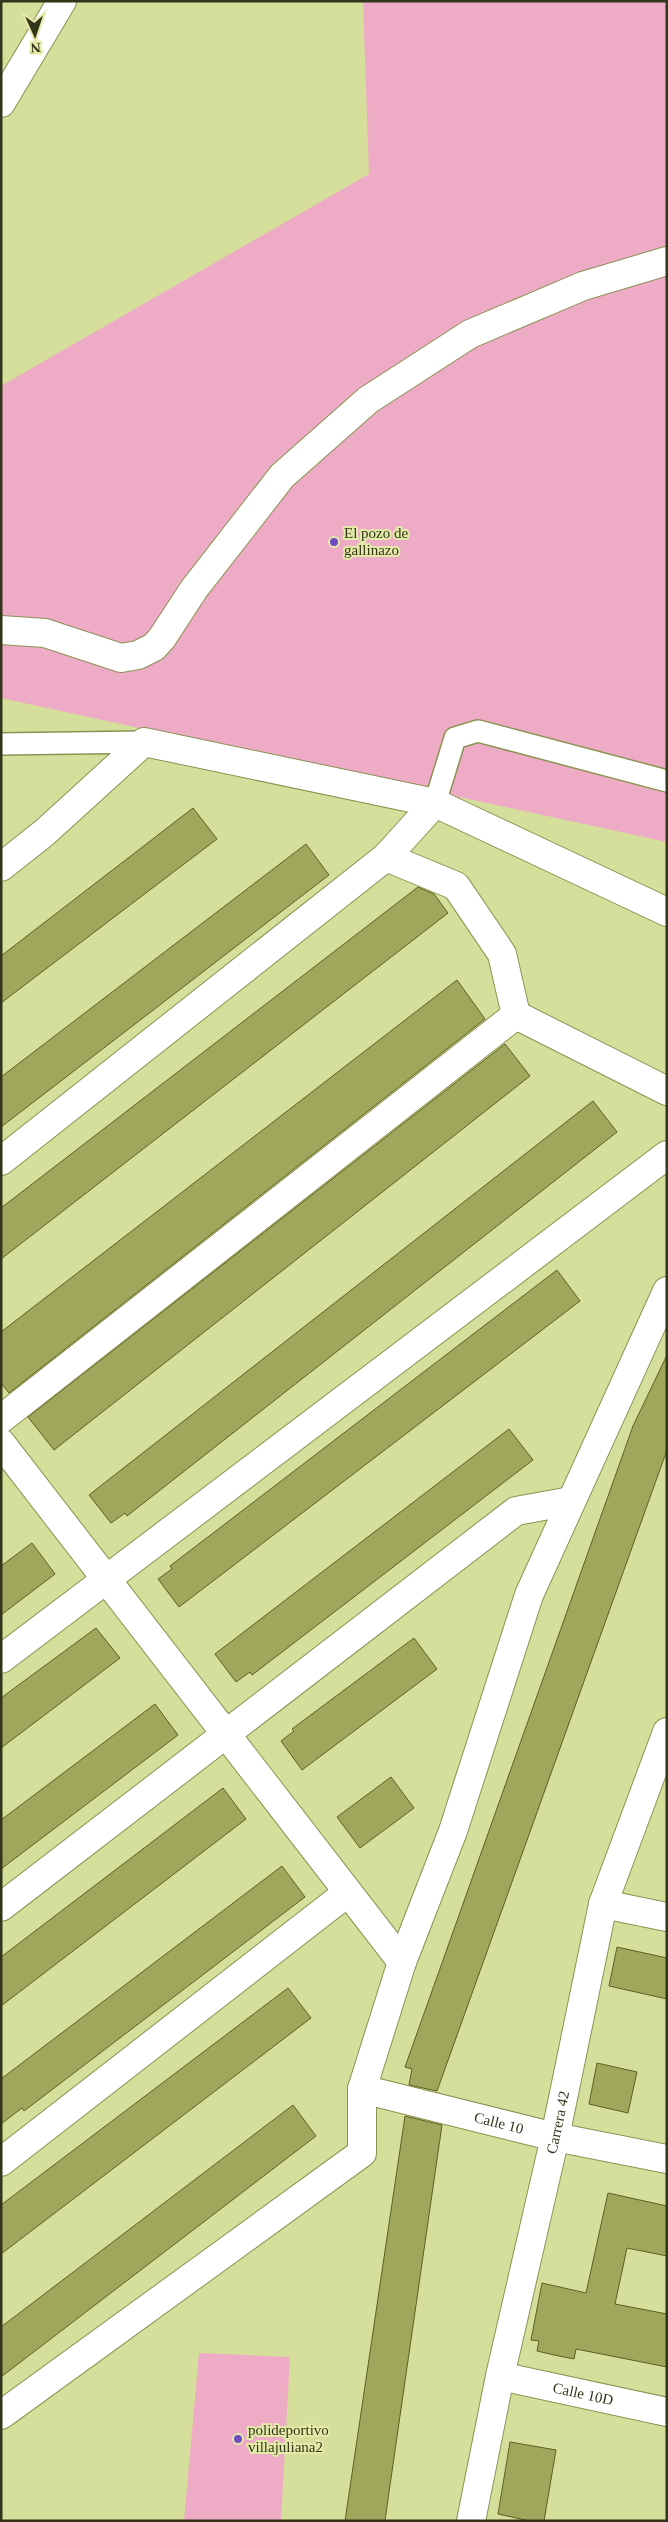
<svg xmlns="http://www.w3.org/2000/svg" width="668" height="2522" viewBox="0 0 668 2522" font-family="'Times New Roman',serif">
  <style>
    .green { fill: #edabc6 }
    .building { fill: #a0a75c; stroke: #5b6020 }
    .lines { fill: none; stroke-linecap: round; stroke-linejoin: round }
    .lane-casing { stroke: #8c9253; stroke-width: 24 }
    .street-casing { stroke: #8c9253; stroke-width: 30 }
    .lane { stroke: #fff; stroke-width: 21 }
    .street { stroke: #fff; stroke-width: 28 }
    .poi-dot { fill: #704bc4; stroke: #e4eba8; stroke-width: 2 }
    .labels { text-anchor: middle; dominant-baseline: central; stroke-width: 4; stroke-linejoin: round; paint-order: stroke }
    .poi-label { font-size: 15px; fill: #33351a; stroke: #e4eba8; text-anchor: start }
    .street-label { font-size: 15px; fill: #33351a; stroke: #e4eba8 }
  </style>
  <rect width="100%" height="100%" fill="#d6de9b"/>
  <path class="green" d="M363,1h304v841l-666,-144v-312l368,-212z
    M199,2353l91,4 -9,164h-97z"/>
  <path class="building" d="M193,808l24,31 -216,164v-47z
    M306,844l23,31 -328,252v-50z
    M418,887l16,7 14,19 -447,346v-51z
    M457,980l28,39 -476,374 -8,-10v-51z
    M505,1044l25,32 -476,374 -26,-33z
    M593,1101l24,31 -490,384 -2,-3 -14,10 -22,-28z
    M557,1270l23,31 -401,306 -21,-28 14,-10 -2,-3z
    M667,1355v95l-230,641 -28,-6 3,-16 -7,-2 228,-641z
    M509,1429l24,31 -281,215 -2,-3 -14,10 -21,-28z
    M32,1543l23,31 -54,41v-49z
    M96,1628l24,30 -119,90v-50z
    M414,1638l23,31 -135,101 -21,-29 13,-10 -2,-2z
    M155,1704l23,31 -177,134v-49z
    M391,1777l23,31 -54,40 -23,-31z
    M223,1788l23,31 -245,187v-49z
    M282,1866l23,31 -281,214 -2,-3 -21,16v-45z
    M617,1947l50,11v41l-58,-13z
    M288,1988l23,30 -310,236v-49z
    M597,2063l40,9 -9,41 -39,-9z
    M293,2105l23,31 -315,241v-50z
    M405,2116l37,9 -54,374 -3,22h-40z
    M608,2193l59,13v50l-40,-8 -12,56 52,10v53l-91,-18 -2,10 -20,-4 -17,-4 2,-10 -8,-1 11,-57 44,10z
    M510,2442l46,8 -12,71h-14l-32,-7z"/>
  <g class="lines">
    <defs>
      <path id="lane" d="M1,744l143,-2
        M435,803l20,-65 23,-7 189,50"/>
      <g id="street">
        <path d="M1,103l61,-102"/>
        <path d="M1,630l44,3 76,25 17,-3 16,-8 8,-9 32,-49 88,-113 86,-76 102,-66 113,-48 84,-25"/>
        <path d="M386,857l70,29 46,68 14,61 151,76"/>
        <path d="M1,867l43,-34 100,-91 291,61 232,109"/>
        <path d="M1,1161l385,-304 49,-54"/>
        <path d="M1,1419l515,-404"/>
        <path d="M1,1443l401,519"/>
        <path d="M1,1659l666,-504"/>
        <path d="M603,1904l64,13"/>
        <path d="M1,1907l515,-396 55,-10"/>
        <path id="s1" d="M362,2089l193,48 112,22"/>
        <path d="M1,2162l346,-269"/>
        <path id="s2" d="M500,2376l167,36"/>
        <path d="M1,2415l361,-262v-64l40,-127 51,-131 76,-236 138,-304"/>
        <path id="s3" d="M471,2521l29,-145 55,-239 48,-233 64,-172"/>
      </g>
    </defs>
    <use href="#lane" class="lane-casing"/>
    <use href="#street" class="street-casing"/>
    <use href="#lane" class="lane"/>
    <use href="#street" class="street"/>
  </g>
  <g class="poi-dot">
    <circle cx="334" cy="542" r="5"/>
    <circle cx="238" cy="2439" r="5"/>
  </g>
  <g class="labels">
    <g class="poi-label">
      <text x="344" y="533">El pozo de<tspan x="344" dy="17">gallinazo</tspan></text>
      <text x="248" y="2430">polideportivo<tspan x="248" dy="17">villajuliana2</tspan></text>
    </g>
    <g class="street-label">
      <text stroke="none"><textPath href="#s1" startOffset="141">Calle 10</textPath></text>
      <text stroke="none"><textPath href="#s3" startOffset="408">Carrera 42</textPath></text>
      <text stroke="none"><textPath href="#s2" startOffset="85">Calle 10D</textPath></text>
    </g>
  </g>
  <rect width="668" height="2522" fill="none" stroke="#33351a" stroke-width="5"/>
  <g transform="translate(35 35) rotate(177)" stroke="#e4eba8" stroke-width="4" paint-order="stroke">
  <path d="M0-4L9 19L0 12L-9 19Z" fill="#33351a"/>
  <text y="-8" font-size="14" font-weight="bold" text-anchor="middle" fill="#33351a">N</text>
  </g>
</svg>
